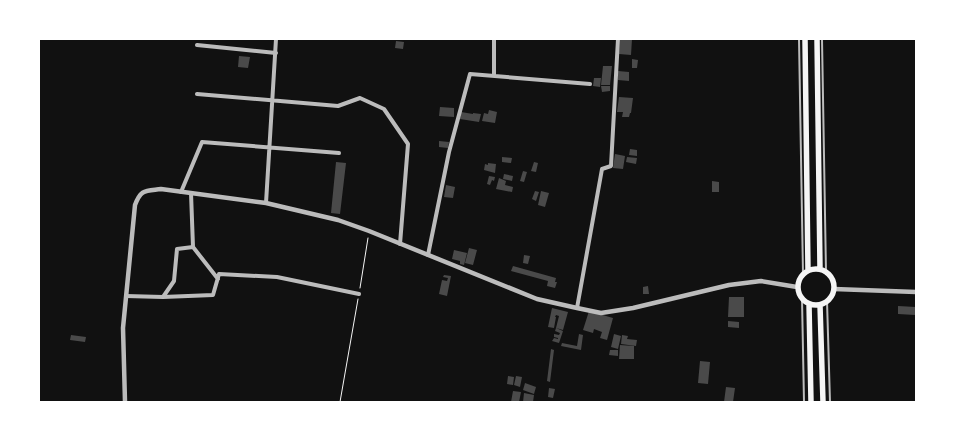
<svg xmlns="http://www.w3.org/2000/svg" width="955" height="441" viewBox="0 0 955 441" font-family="'IBM Plex Sans',sans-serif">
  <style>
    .building { fill: #4a4a4a }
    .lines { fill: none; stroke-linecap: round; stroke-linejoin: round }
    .path { stroke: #f5f5f5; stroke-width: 1 }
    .service { stroke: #bcbcbc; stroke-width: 2 }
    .minor { stroke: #bcbcbc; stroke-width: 4 }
    .tertiary { stroke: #bcbcbc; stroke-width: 4.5 }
    .primary { stroke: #f5f5f5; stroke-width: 5.5 }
  </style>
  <rect width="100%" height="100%" fill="#111"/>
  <path class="building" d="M620,39h12l-1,16 -12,-1z
    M396,41l8,1 -1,7 -8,-1z
    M239,56l11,1 -2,11 -10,-1z
    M632,59l6,1 -1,8h-5z
    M603,66h9l-2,19h-9z
    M618,71l11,1v9l-11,-1z
    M594,78h7l-1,9 -7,-1z
    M601,86h9v5l-8,1z
    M619,97l14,1 -2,15h-1l-1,4h-7l1,-5h-6z
    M440,107l14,1v9l-15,-1z
    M489,110l8,2 -2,11 -13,-2 2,-8 4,1z
    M461,112l12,2v-1l8,1 -2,8 -19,-3z
    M439,141l10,1 -1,6 -9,-1z
    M630,149l7,1v6l-8,-1z
    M615,154l10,2 -2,13 -10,-1z
    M502,157l10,1 -1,5 -9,-1z
    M627,157l10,1 -1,6 -10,-2z
    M336,162l10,1 -6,51 -9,-1z
    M534,162l4,1 -2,9 -5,-1z
    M488,163l8,1 -1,9 -11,-3 1,-6 3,1z
    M523,171l4,1 -3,10 -4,-1z
    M504,174l9,2 -1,5 -9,-2z
    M489,176l6,1 -1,4 -2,-1 -2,5 -3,-1z
    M499,178l7,3 -1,4 8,2 -1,5 -16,-3z
    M712,181l7,1v10h-7z
    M446,185l9,2 -2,11 -9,-1z
    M535,191l4,1 -3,9 -4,-2z
    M541,191l8,2 -4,14 -7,-2z
    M469,248l8,2 -4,15 -8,-2z
    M454,250l13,3 -3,12 -4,-1v-3l-8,-2z
    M524,255l6,1 -2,8 -5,-1z
    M513,266l43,12 -1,4h2l-2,6 -8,-2 1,-5 -37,-10z
    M444,275l7,1 -4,20 -8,-2 3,-14 5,1 1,-3 -5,-1z
    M648,286l1,8h-6v-7z
    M729,297h15v20h-16z
    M898,306l18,1 -1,8 -17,-1z
    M552,308l16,4 -5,18 -7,-2 3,-12 -3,-1 -1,2h1l-2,11 -6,-1z
    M589,311l24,7 -6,22 -7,-2 2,-6 -8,-3 -1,4 -10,-3z
    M728,321l11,1v6l-11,-1z
    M556,328l7,3 -4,12 -7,-2 2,-3 4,1v-1l-4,-1v-3l5,1 1,-2 -5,-2z
    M579,334l4,1 -2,15 -20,-4 1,-3 15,3z
    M614,334l7,2 -3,13 -7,-2z
    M71,335l15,2 -1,5 -15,-2z
    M622,335l6,1 -1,3 10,1 -1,6 -15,-2z
    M620,345l14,1v13h-15z
    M551,349l3,1 -4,32 -3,-1z
    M610,350h8v6l-9,-1z
    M700,361l10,1 -2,22 -10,-1z
    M508,376l6,1 -1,8 -6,-1z
    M516,376l6,1 -2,10 -6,-2z
    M525,383l11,4 -2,7 -11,-4z
    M726,387l9,1 -2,14h-9z
    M549,388l6,1 -2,9 -5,-1z
    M513,391l8,1 -2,10h-8z
    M524,393l10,2 -1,7h-10z"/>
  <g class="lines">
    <path class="path" d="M360,288l8,-50
      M340,402l18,-103"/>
    <path class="service" d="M799,39l4,235
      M822,39l4,233
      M802,299l2,103
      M827,301l3,101"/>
    <path class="minor" d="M197,45l79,8
      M494,76v-37
      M197,94l141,12 22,-8 24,11 24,35 -8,100
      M181,192l21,-50 137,11
      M191,193l2,54
      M266,203l10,-164
      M428,255l21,-103 21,-78 120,10
      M126,296l37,1 50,-2 6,-21 58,3 82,17
      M163,297l11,-16 3,-32 16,-2 25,32
      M577,308l25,-139 9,-3 7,-127"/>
    <path class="tertiary" d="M834,289l82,3
      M125,402l-2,-74 12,-123c6,-16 10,-14 26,-16l105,14 72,17 31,11 168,68 40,9 24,5 32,-5 96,-23 32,-4 36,6"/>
    <path class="primary" d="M805,39l3,231
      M817,39l3,230
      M798 287a18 18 0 1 1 36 0a18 18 0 1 1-36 0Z
      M809,304l2,98
      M820,305l3,97"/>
  </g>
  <rect width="955" height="441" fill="none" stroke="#ffffff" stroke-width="80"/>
</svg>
